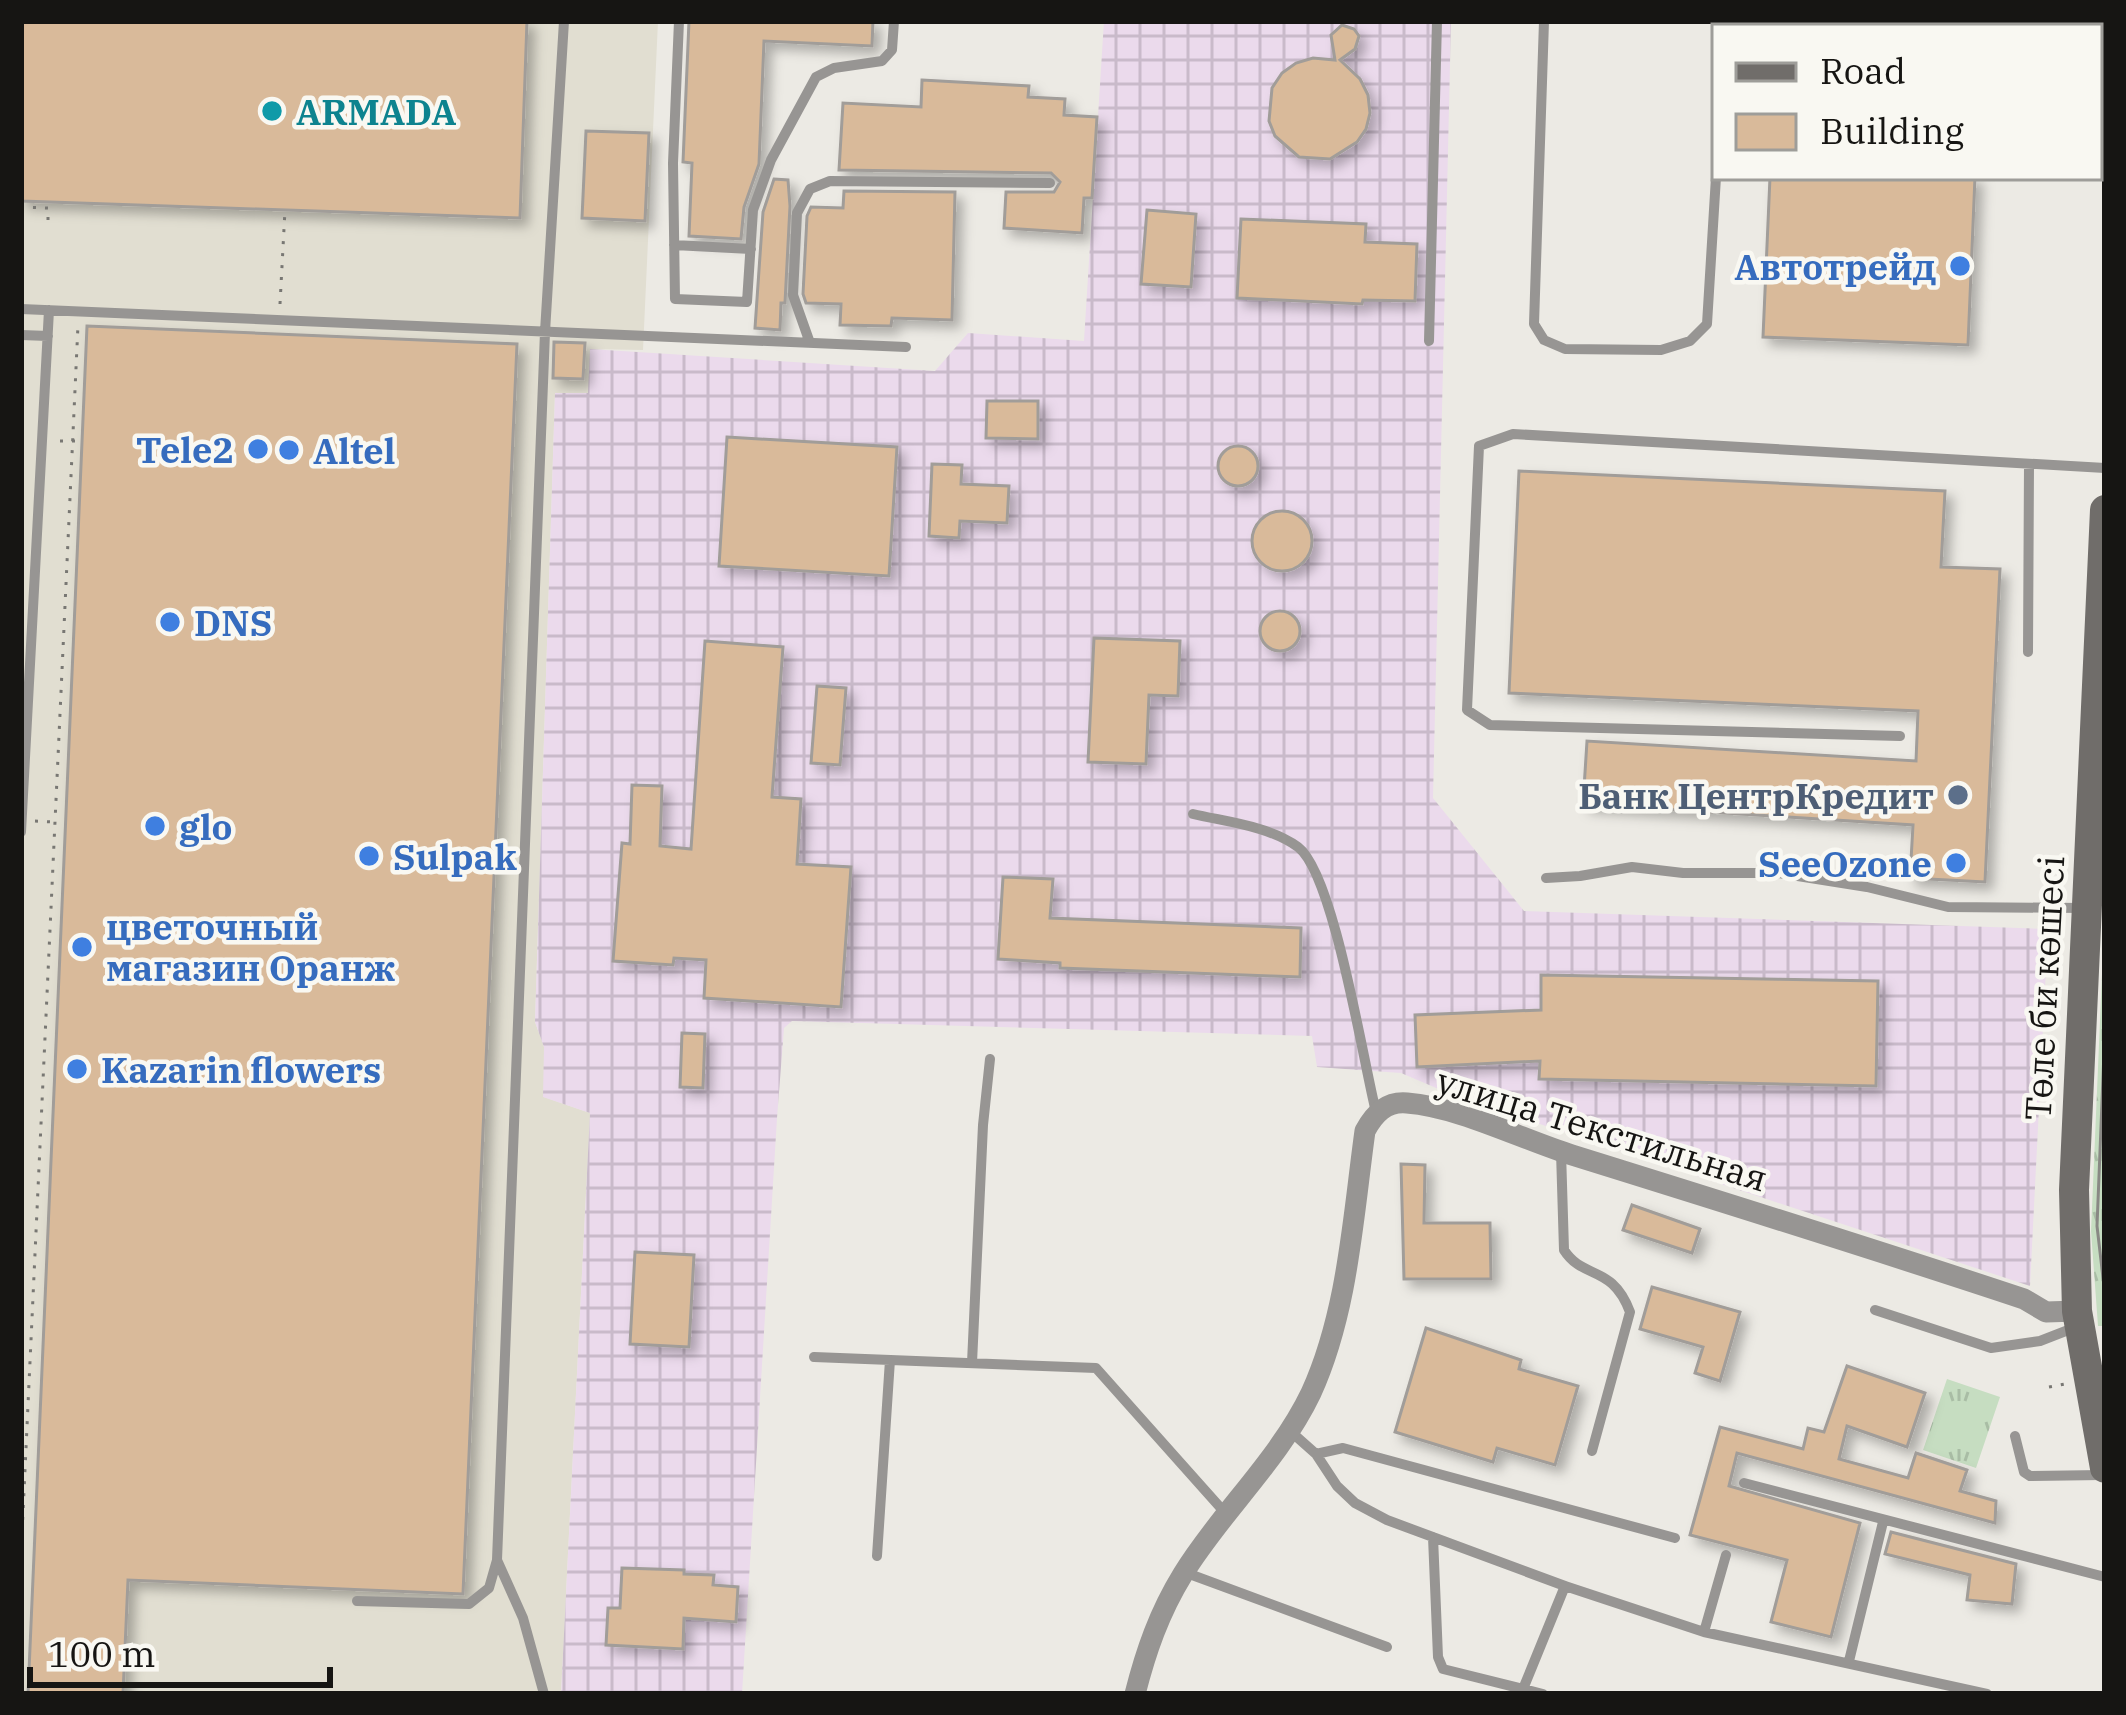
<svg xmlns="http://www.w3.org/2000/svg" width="2126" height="1715" viewBox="0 0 2126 1715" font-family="'IBM Plex Serif',serif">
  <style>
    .built { fill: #e1ded1 }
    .industrial { fill: url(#industrial-grid) }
    .grass { fill: url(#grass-tufts) }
    .building { fill: #d9ba9a; stroke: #a19d99; stroke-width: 3; filter: url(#shadow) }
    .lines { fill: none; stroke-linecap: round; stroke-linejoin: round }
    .path { stroke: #787773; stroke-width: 3; stroke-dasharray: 3 9; stroke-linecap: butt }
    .service { stroke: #979593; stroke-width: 10 }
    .minor { stroke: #979593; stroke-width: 21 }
    .secondary { stroke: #706d6a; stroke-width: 30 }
    .tram { stroke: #898884; stroke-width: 3 }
    .culture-dot { fill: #0f9aa8; stroke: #f9f8f2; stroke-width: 4.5 }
    .shop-dot { fill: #3f7fe0; stroke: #f9f8f2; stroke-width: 4.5 }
    .service-dot { fill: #5c6f8a; stroke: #f9f8f2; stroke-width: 4.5 }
    .labels { text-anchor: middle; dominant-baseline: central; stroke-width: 9; stroke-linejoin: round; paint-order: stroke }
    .culture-label { font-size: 36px; font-weight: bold; fill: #0d838f; stroke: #f9f8f2; text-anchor: start }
    .shop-label { font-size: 36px; font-weight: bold; fill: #366cbe; stroke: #f9f8f2; text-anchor: start }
    .service-label { font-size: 36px; font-weight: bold; fill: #4e5e75; stroke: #f9f8f2; text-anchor: end }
    .street-label { font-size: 36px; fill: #161513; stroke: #f9f8f2 }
  </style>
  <defs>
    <pattern id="industrial-grid" width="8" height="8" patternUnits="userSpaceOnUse" patternTransform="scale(3)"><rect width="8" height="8" fill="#ebdaec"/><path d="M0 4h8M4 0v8" fill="none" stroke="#c9baca"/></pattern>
    <pattern id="grass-tufts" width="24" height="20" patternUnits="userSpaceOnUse" patternTransform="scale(3)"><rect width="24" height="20" fill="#c6ddc1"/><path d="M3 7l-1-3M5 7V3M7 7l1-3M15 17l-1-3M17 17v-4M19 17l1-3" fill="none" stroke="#a9bda5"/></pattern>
    <filter id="shadow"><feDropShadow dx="7" dy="7" stdDeviation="6" flood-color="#0004"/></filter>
  </defs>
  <rect width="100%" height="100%" fill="#eceae4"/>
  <path class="built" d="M21,21h637l-15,329 -52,-1 -2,45h-34l-20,628 9,25v50l46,16 -29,581h-540z"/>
  <path class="industrial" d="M1104,21h347l-18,777 91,113 524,18 -18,357 -575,-190 -54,-23 -84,-6 -5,-31 -520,-15 -8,7 -7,90 -35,576h-181l29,-581 -47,-16 1,-50 -9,-25 20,-629h33l2,-44 345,22 33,-38 116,8z"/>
  <path class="grass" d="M2105,904v422h-7l-7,-95z
    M1947,1379l53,18 -24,71 -53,-18z"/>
  <path class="building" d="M21,21h506l-7,197 -499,-17z
    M689,21h184l-1,25 -108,-5 -5,123 -15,43 -3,32 -52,-3 3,-73 -9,-1z
    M1342,25l12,4 5,7 -4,13 -15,11 20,19 8,16 2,18 -4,16 -9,13 -27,17 -31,-2 -24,-21 -6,-15 3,-33 10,-15 14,-10 17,-5 22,2 -4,-25z
    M922,80l107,6 -1,11 37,2 -1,16 33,2 -5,81h-8l-2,35 -78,-5 2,-36h48l6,-10 -9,-9 -212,-3 4,-67 78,4z
    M586,131l63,2 -4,88 -63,-3z
    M1770,177h205l-7,168 -205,-8z
    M774,179l14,1 2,26 -5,97h-4l-1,27 -25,-2 8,-116z
    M844,191l111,1 -3,128 -60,-2 -1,8 -51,-1 1,-21 -35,-1 -3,-9 4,-78 4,-9 32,1z
    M1147,210l49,4 -5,73 -50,-3z
    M1241,219l125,5 -1,18 52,2 -2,57 -52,-1 -1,4 -125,-6z
    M87,326l430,18 -54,1250 -335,-14 -5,114h-95z
    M554,342l31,1 -2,36 -30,-1z
    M987,401h51v38l-52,-1z
    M727,437l170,10 -8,129 -170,-10z
    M1218 466a20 20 0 1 1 40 0a20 20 0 1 1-40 0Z
    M932,464l30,1 -1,19 48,2 -2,37 -47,-2 -1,17 -30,-2z
    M1519,471l426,20 -4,76 59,2 -15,313 -75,-4 3,-53 -330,-21 4,-63 329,20 2,-50 -409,-18z
    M1252 541a30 30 0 1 1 60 0a30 30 0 1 1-60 0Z
    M1260 631a20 20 0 1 1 40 0a20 20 0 1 1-40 0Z
    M1094,638l86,3 -2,55 -29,-1 -3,69 -58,-2z
    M705,641l78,6 -11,150 29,2 -4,65 54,3 -10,140 -137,-9 2,-38 -32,-2 -1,7 -60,-4 9,-118 8,1 2,-59 30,1 -2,60 31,3z
    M817,686l29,2 -6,77 -29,-2z
    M1003,877l50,2 -3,39 251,10 -1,49 -240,-9v-5l-62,-4z
    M1541,975l337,6 -2,105 -337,-7 1,-18 -123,6 -2,-52 126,-5z
    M682,1033l23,1 -2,54 -23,-1z
    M1401,1164l24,1 -1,58h66l1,56h-87z
    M1632,1205l68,24 -8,24 -69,-23z
    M635,1252l59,3 -5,92 -59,-3z
    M1652,1287l88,25 -20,69 -25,-8 8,-26 -63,-18z
    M1426,1328l95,32 -2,9 59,17 -23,79 -58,-17 -4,14 -98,-30z
    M1847,1366l78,27 -18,54 -60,-21 -8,33 69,19 8,-25 51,17 -7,21 36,10 -1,22 -258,-70 -8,33 131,37 -29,114 -60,-15 16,-62 -97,-25 30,-108 83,22 5,-21 16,4z
    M1891,1532l125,32 -4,40 -45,-4 3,-25 -85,-21z
    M622,1568l62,2v4l30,1 -1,10 25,2 -2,35 -52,-4 -1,31 -77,-4 2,-37h12z"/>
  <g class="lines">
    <path class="path" d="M21,207l27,1v15
      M280,304l5,-94
      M60,441h22
      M35,821l19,1
      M2049,1387l16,-3
      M21,1556l57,-1231"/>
    <path class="service" d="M679,21l-6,142 2,136 72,3 6,-92 18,-50 45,-83 18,-9 48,-7 10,-11 2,-29
      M1544,21l-10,303 10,16 21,9 96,1 29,-9 17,-17 9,-147
      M1725,27l1,-6
      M674,245l77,4
      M21,309l885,38
      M21,335l27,1
      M1429,341l8,-320
      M810,343l-17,-48 4,-82 13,-24 20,-8 220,2
      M2028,652l1,-188
      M1900,736l-410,-11 -23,-15 12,-264 34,-12 592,34
      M1193,814c34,8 76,12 105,33 36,27 65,214 78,265
      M21,832l28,-522
      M1546,878l34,-2 52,-9 51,6h95l89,14 81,20 135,1
      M1561,1152l3,98c19,30 48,14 66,62l-38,139
      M1875,1310l116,38 49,-7 36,-14
      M814,1357l282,11 131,147
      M972,1363l11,-238 7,-66
      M1289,1430l27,24 21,32 18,17 32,17 178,66 139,46 283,62
      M2015,1436l9,36 6,4 72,-1
      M1316,1454l27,-6 332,90
      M1744,1483l361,94
      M1433,1537l5,120 5,12 100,25
      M877,1556l13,-196
      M497,1560l26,58 21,76
      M1184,1572l203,75
      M357,1601l112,3 20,-16 8,-28 48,-1228 19,-311
      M1704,1632l22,-77
      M1849,1661l34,-139
      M1523,1689l42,-103"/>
    <path class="minor" d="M1135,1694c11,-43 24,-81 48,-120 38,-62 96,-114 128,-181 37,-81 42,-176 54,-262 9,-17 21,-30 42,-28 52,4 114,36 165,52 151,47 302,94 452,144l22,13 31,-1"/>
    <path class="secondary" d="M2105,510l-31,680 3,121 28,157"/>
    <path class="tram" d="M2105,1027l-8,199 8,69"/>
  </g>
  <circle class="culture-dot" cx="272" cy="111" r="12"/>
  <g class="shop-dot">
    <circle cx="1960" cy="266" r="12"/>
    <circle cx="258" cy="449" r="12"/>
    <circle cx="289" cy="450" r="12"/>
    <circle cx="170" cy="622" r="12"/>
    <circle cx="155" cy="826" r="12"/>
    <circle cx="369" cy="856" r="12"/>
    <circle cx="1956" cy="863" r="12"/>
    <circle cx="82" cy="947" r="12"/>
    <circle cx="77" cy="1069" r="12"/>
  </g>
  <circle class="service-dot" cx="1958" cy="795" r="12"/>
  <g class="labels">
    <g class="culture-label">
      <text x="296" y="111">ARMADA</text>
    </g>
    <g class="shop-label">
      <text x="1936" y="266" text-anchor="end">Автотрейд</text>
      <text x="234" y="449" text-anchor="end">Tele2</text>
      <text x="313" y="450">Altel</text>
      <text x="194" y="622">DNS</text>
      <text x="179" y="826">glo</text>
      <text x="393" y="856">Sulpak</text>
      <text x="1932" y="863" text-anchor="end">SeeОzone</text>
      <text x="106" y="926">цветочный<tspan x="106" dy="41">магазин Оранж</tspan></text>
      <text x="101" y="1069">Kazarin flowers</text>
    </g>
    <g class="service-label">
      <text x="1934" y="795">Банк ЦентрКредит</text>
    </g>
    <g class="street-label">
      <text transform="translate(2044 988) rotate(-87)">Төле би көшесі</text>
      <text transform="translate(1602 1129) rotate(17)">улица Текстильная</text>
    </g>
  </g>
  <rect width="2126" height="1715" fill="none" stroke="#161513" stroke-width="48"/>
  <rect x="1712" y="24" width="390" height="156" fill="#f9f8f2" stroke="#9e9d99" stroke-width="3"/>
  <rect x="1736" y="63" width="60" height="18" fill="#706d6a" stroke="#9e9d99" stroke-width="3"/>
  <text x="1820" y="84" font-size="36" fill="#161513">Road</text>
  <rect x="1736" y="114" width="60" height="36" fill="#d9ba9a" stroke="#9e9d99" stroke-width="3"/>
  <text x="1820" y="144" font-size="36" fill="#161513">Building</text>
  <path d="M30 1667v18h300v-18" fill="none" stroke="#161513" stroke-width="6"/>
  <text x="48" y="1667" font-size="36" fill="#161513" stroke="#f9f8f2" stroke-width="9" paint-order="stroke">100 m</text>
</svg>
